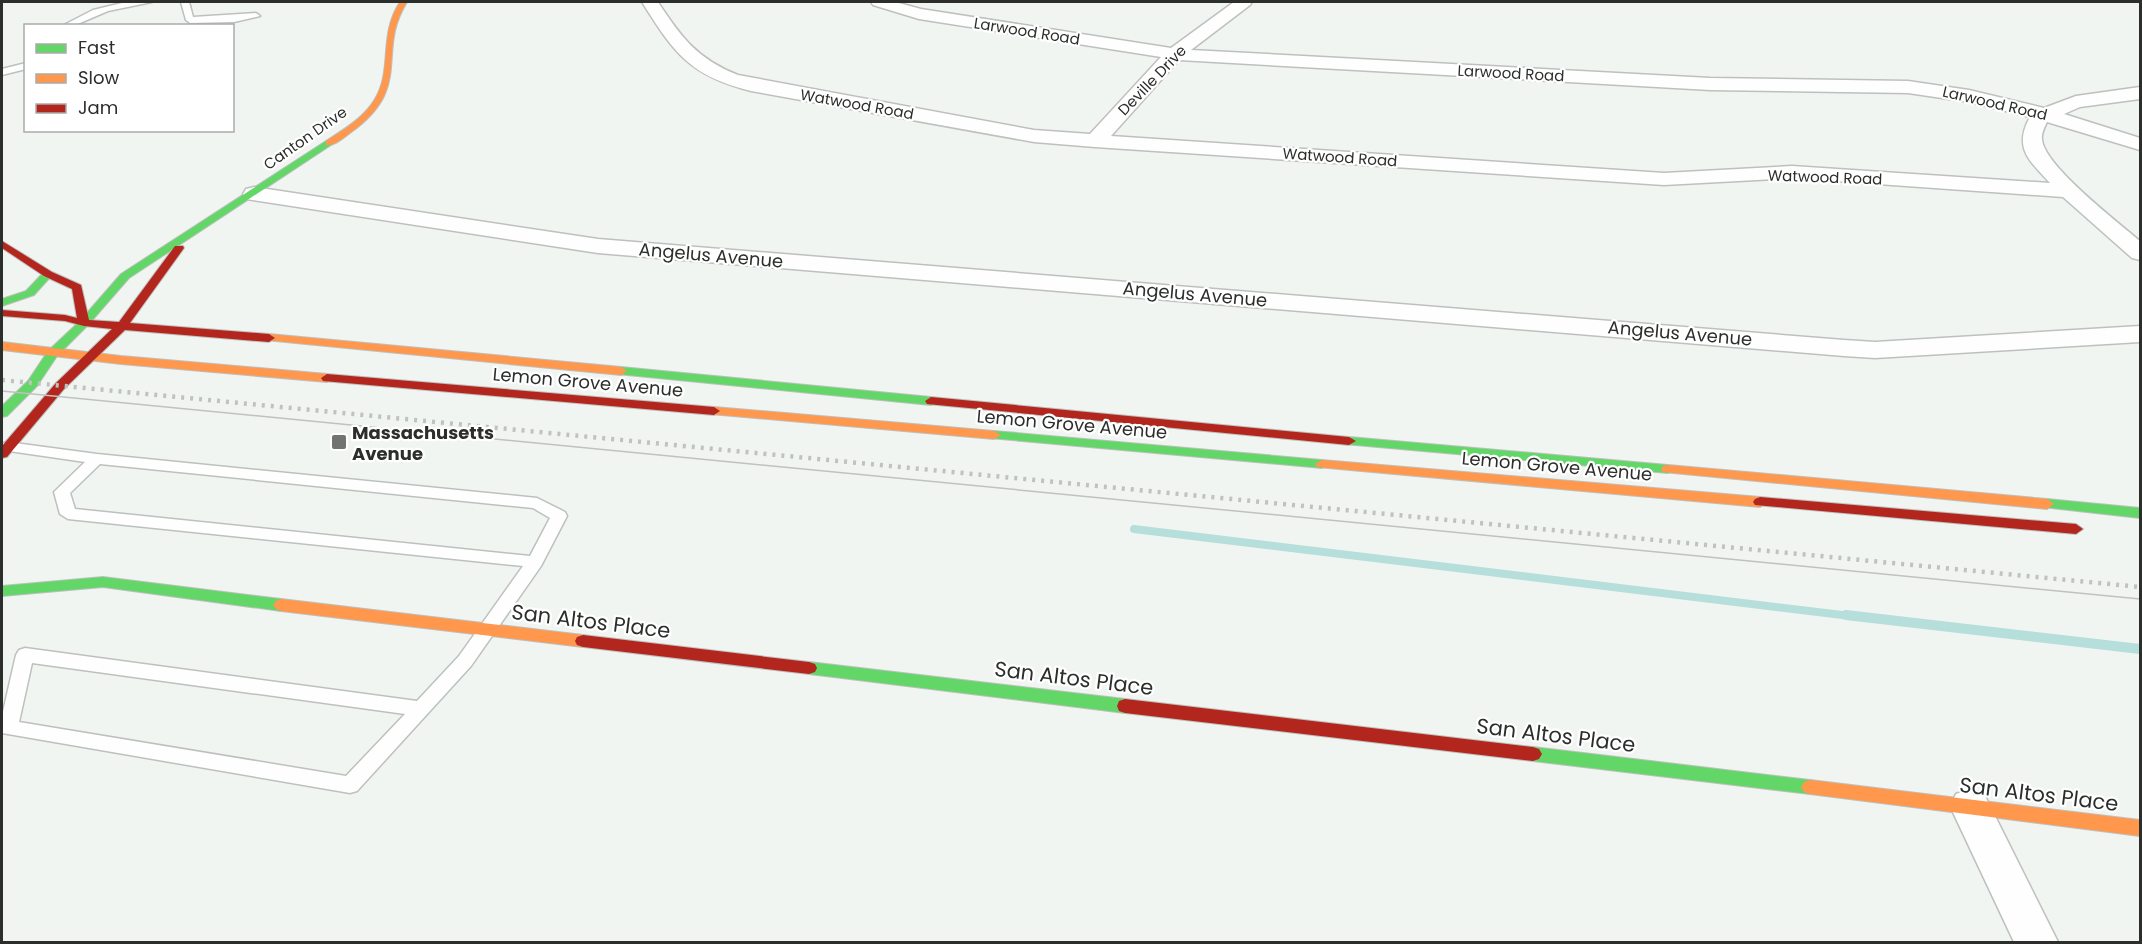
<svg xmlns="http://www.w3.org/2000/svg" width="2142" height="944" viewBox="0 0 2142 944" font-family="Poppins,sans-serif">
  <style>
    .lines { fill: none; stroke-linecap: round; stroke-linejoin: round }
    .stream-far1 { stroke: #b6dedb; stroke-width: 8 }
    .stream { stroke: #b6dedb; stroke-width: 10 }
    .lane-casing { stroke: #bec0be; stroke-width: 3 }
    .street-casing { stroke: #bec0be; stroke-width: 3 }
    .fast-casing { stroke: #bec0be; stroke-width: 2 }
    .slow-casing { stroke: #bec0be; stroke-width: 2 }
    .jam-casing { stroke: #bec0be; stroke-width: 2 }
    .lane { fill: #fdfefd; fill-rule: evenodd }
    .street { fill: #fdfefd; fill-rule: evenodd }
    .fast { fill: #63d668; fill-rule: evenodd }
    .slow { fill: #ff974d; fill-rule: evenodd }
    .jam { fill: #b3261e; fill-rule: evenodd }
    .tram { stroke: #c0c1c0; stroke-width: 1.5 }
    .rail { stroke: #c0c1c0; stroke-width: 4.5; stroke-dasharray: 3 6; stroke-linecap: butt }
    .poi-dot { fill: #717471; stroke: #fff; stroke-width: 2 }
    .labels { text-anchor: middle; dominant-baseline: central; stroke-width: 4.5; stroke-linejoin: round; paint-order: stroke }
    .far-street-label { font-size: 15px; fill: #2c2e2c; stroke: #fff }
    .street-label { font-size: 18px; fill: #2c2e2c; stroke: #fff }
    .poi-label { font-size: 18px; font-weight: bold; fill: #2c2e2c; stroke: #fff; text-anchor: start }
    .near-street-label { font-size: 21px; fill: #2c2e2c; stroke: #fff }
  </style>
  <rect width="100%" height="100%" fill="#f1f5f2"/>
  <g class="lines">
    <path class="stream-far1" d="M1134,529l725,88"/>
    <path class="stream" d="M1846,615l294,34"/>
    <defs>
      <path id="lane" d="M126,2h26l-44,9 -35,15h-11l31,-16z
        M181,2h8l4,15 63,-4 4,3 -26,6 -44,1 -4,-3z
        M26,63v6l-24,6v-6z
        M7,442l90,12 440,44 28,14 2,4 -26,50 -70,100 -114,125 -7,2 -348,-60v-17l14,-61 3,-5 6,-2 392,53 42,-45 64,-90 -455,-47 -8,-5 -6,-22 31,-30 -83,-12v-6zM100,464l433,44 17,10 -20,38 -455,-47 -5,-16zM32,663l373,51 -59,62 -327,-54z"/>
      <path id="street" d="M642,2h16c23,35 39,57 80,73l296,55 56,4 71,-77 -242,-38 -46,-14 -2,-3h24l26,7 250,39 63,-46h18l-2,3 -59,45 519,28 198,3 61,9 75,18 32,-12 64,-9v12l-60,8 -16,7 76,24v12l-93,-28c-2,4 -6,12 -5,17 1,26 77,84 98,102v19l-8,-2 -69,-61 -271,-19 -128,7 -569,-38 -61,-5 -283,-51c-61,-15 -77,-38 -109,-89zM1179,60l531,30 198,3 61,9 61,15c-17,31 -1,43 20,66l-258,-17 -128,7 -553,-37z
        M254,187l344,52 1246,101 31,2 265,-16v16l-265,16 -31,-2 -1246,-103 -352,-54 -3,-5 3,-5z
        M1970,789l14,5 74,148h-44l-64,-136 6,-12z"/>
      <path id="fast" d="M326,141l8,2 -205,135 -41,47 -31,31 -20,30 -30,30 -5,1v-11l26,-25 20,-30 32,-30 41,-47z
        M48,271l5,3 -19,21 -32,11v-7l24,-8 18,-19z
        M621,367l310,30 6,4 -6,4 -314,-31 -2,-3 2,-3z
        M994,431l328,29 7,4 -7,4 -333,-30 -2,-3 2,-3z
        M1349,437l319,28 7,4 -7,4 -324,-29 -2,-3 2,-3z
        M2047,499l93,9v10l-98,-11 -2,-3 2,-3z
        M103,577l178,22 5,2 3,4 -3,4 -5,2 -178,-24 -101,9v-10z
        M809,662l316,37 6,2 2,5 -2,5 -6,2 -316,-39 -6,-2 -2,-4 2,-4z
        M1533,747l277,33 6,2 3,5 -3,5 -6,2 -277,-33 -6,-2 -3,-5 3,-5z"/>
      <path id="slow" d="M400,2h7c-32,51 8,85 -57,131 -7,5 -15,13 -24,12v-4c17,-11 38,-23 49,-42 18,-30 3,-64 25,-97z
        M269,334l352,33 6,4 -6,4 -356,-35 -2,-2 2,-2z
        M2,342l119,14 206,18 6,4 -6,4 -206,-18 -119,-14z
        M714,407l280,24 7,4 -7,4 -284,-25 -2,-3z
        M1322,460l438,37 7,5 -7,5 -443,-40 -2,-3z
        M1668,465l379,34 7,5 -7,5 -384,-37 -2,-3 2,-3z
        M281,599l302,36 6,2 2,4 -2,4 -6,2 -302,-36 -5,-2 -3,-4 3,-4z
        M1810,780l330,40v16l-330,-42 -6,-2 -3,-5 3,-5z"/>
      <path id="jam" d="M2,241l50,31 29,13 8,35 30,2 56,-76h8l1,2 -54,75 139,11 6,4 -6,4 -144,-12 -61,59 -57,68 -5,1v-12l54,-63 56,-54 -28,-3 -19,-5 -63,-5v-6l63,5 12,3 -5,-29 -28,-13 -42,-28z
        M327,374l387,33 6,4 -6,4 -391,-34 -2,-3z
        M931,397l418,40 7,4 -7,4 -422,-41 -2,-3z
        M1760,497l316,27 7,5 -7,5 -321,-29 -2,-3 2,-3z
        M583,635l226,27 6,2 2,4 -2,4 -6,2 -226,-27 -6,-2 -2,-4 2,-4z
        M1125,699l408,48 6,2 3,5 -3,5 -6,2 -408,-48 -6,-2 -2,-5 2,-5z"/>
    </defs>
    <use href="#lane" class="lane-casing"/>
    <use href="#street" class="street-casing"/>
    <use href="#fast" class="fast-casing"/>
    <use href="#slow" class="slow-casing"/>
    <use href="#jam" class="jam-casing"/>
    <use href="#lane" class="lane"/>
    <use href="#street" class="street"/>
    <use href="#fast" class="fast"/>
    <use href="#slow" class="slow"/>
    <use href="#jam" class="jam"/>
    <path class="tram" d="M2,391l2138,208"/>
    <path class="rail" d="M2,380l2138,207"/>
  </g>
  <rect class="poi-dot" x="331" y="434" width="16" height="16" rx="3"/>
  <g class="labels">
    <g class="far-street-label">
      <text transform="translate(1027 31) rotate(9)">Larwood Road</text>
      <text transform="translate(1511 73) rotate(3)">Larwood Road</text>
      <text transform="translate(1152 80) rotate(-46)">Deville Drive</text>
      <text transform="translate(1995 103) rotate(13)">Larwood Road</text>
      <text transform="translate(857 104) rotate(10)">Watwood Road</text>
      <text transform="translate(305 138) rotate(-35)">Canton Drive</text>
      <text transform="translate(1340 157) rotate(4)">Watwood Road</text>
      <text transform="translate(1825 177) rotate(2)">Watwood Road</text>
    </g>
    <g class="street-label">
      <text transform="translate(711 255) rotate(5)">Angelus Avenue</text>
      <text transform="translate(1195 294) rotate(5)">Angelus Avenue</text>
      <text transform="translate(1680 333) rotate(5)">Angelus Avenue</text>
      <text transform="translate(588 382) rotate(5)">Lemon Grove Avenue</text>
      <text transform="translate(1072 424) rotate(5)">Lemon Grove Avenue</text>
      <text transform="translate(1557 466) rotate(5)">Lemon Grove Avenue</text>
    </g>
    <g class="poi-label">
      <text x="352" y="432">Massachusetts<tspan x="352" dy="21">Avenue</tspan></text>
    </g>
    <g class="near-street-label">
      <text transform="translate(591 621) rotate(7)">San Altos Place</text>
      <text transform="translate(1074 678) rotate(7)">San Altos Place</text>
      <text transform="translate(1556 735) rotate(7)">San Altos Place</text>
      <text transform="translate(2039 794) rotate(7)">San Altos Place</text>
    </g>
  </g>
  <rect width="2142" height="944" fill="none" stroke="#2c2e2c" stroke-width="6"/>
  <rect x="24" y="24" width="210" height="108" fill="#ffffff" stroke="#ababab" stroke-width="1.5"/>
  <rect x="36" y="44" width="30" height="9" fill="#63d668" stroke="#ababab" stroke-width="1.5"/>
  <text x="78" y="54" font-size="18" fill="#2c2e2c">Fast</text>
  <rect x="36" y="74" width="30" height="9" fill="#ff974d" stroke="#ababab" stroke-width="1.5"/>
  <text x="78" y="84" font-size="18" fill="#2c2e2c">Slow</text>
  <rect x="36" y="104" width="30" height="9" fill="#b3261e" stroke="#ababab" stroke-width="1.5"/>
  <text x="78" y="114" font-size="18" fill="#2c2e2c">Jam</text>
</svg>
